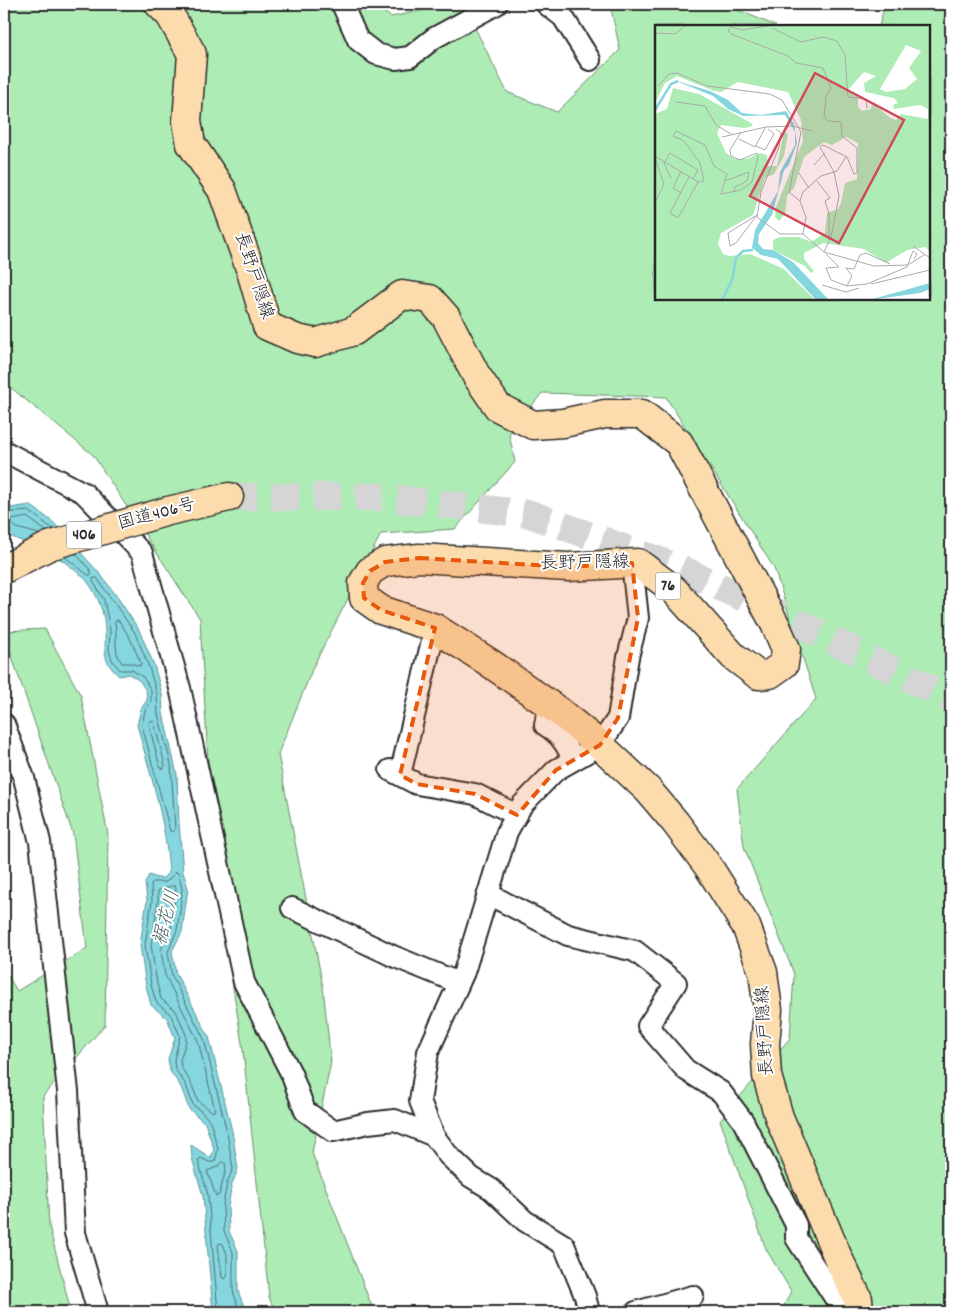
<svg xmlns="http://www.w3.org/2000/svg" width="955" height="1316" viewBox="0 0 955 1316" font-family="Dekko,'Klee One',sans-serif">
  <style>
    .green { fill: #adecb4; stroke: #6c8c70 }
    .water { fill: #85d6de; stroke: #619296 }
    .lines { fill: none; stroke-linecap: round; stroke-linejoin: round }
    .shore { stroke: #4f6f73; stroke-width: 1 }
    .highway-tunnel { stroke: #d5d5d5; stroke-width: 28; stroke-dasharray: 28 14; stroke-linecap: butt }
    .street-casing { stroke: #2b2b2b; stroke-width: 24 }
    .primary-casing { stroke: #2b2b2b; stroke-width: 31 }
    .highway-casing { stroke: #2b2b2b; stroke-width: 31 }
    .street { stroke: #fff; stroke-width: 20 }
    .primary { stroke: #fcdcac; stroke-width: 28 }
    .highway { stroke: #fcdcac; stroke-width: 28 }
    .highway-bridge-casing { stroke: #2b2b2b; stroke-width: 31; stroke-linecap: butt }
    .highway-bridge { stroke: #fcdcac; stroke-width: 28 }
    .marked { fill: #e8590c; fill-opacity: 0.2; stroke: #e8590c; stroke-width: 4; stroke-dasharray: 10 6; stroke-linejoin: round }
    .labels { text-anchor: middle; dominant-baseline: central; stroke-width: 4; stroke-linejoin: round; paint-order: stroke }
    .shield { fill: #fff; stroke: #6b6b6b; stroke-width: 1 }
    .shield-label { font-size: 16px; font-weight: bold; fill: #2b2b2b }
    .street-label { font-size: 18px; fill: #2b2b2b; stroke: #fff }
    .water-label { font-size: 19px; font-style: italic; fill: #465e61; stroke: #fff }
    .inset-river { fill: none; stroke: #85d6de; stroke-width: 2.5 }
    .inset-road { fill: none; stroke: #aaa; stroke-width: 1 }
    .view { fill: #d1495b; fill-opacity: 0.15; stroke: #d1495b; stroke-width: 2.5 }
    .inset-edge { fill: none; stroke: #2b2b2b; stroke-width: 2.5 }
  </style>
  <rect width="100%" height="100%" fill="#fff"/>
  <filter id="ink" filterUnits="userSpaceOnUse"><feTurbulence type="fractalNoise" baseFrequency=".02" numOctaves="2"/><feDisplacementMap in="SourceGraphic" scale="10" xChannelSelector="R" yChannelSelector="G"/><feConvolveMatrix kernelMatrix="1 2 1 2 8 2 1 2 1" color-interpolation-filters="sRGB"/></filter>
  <g filter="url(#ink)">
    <path class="green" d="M4,4h366l21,13 64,-13h8l44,88 50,20 63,-62 -10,-46h114l52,22h-120v273h273v-273h-50l6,-22h66v1308h-170l10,-21 -25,-42 -46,-129 70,-82 4,-64 -50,-127 -7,-58 79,-90 -42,-131 -108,-171 -124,-4 -33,41 6,28 -60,67 -74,5 -67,131 -36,89 45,233 8,75 -19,91 62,159h-99l-6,-15 -26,-247 -29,-181 -14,-250 -107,-164 -89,-73z
      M45,629l36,67 27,139 -3,190 -62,71 6,130 22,86h-67v-343l13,22 70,-43 -14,-114 -69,-200v-3z"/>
    <path class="water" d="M30,505l23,17 48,53 17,23 21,32 15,35 8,29 1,19 14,62 2,48 4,49 5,16 -6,44 -10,19 4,23 33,63 23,94 6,38 -6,15 -4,22 1,25 9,20v40l8,21h-33l-10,-116 -11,-38 -1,-13 20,13 3,-9 -9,-26 -16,-14 -8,-22 -11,-16 -2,-12 7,-21 -8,-20 -16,-13 -5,-19 -6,-41 7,-45 -2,-17 4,-8 8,3h6l6,-6c-3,-51 -19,-99 -32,-147l4,-16 6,-9 -1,-9 -6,-10 -11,-7 -10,2c-18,-16 -13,-24 -14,-45 0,-17 -7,-36 -18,-50 -5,-6 -37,-31 -45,-34 -14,-5 -28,-6 -38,-16v-22z"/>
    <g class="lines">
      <path class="shore" d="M4,513l25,-2 24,18
        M39,534l-22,-6 -6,-5v-3l16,-3 19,14
        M65,557l23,18h3v-4l-15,-17
        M94,578h3l38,55 14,34 8,28 1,19 13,50 4,66 -2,2 -3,-1 -28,-106 3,-14 6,-10v-11l-8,-13 -11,-7h-12l-8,-10 -3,-10 1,-20 -6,-30 -11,-19z
        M117,620l2,1 10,15 12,27 -1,3 -10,-3h-8c-10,-13 -4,-26 -7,-41z
        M151,721l3,1 11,43 -2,4 -3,-2 -11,-42z
        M172,886h3l1,3 -5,39 -10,22 4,25 33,66 17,69 -2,2 -15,-11 -7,-18 -10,-16 -1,-7 6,-19v-6l-10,-24 -15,-12 -4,-15 -6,-39 7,-43v-11z
        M223,1162l2,1 1,6 -7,26 -3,1 -9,-25 10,-4z
        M220,1243l3,1 4,10v23l-3,2 -2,-2 -4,-31z
        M218,1312l-10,-117 -10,-35 3,-2 8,4h5l2,-4 2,-9 -8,-28 -9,-10 -8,-6 -7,-20 -11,-16 -1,-9 6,-24 -9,-21 -15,-13 -5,-17 -6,-40 7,-44 -1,-17 2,-2h13l10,-10 3,2 3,15 -2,22 -3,19 -9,22 4,24 32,63 23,93 6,37 -6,14 -4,22 1,26 9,21v39l7,21"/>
      <path class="highway-tunnel" d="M229,497h150l151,17 149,54 119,55 153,76"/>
      <defs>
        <path id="street" d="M342,4l16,36 18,14 19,5 15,-2 24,-19 63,-34
          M546,4l17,13 27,43
          M4,451l80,42 58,60 38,135 64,294 47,91 14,38 28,20 35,-8 27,-3 39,16
          M549,704l-4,21c16,10 20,18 29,35
          M4,724l20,54 16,64 28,249 7,142 23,79
          M390,770l27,14 58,10 42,21
          M400,775l35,-147
          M488,894l80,41 67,16 41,32 -28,43 38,44 35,22 22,29 53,104v13l48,74
          M292,908l101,48 66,27
          M589,1312l-4,-16 -21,-51 -39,-24 -34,-32 -20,-12 -23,-22 -14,-19 -14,-35 8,-49 36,-80 43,-140 15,-27 34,-35 44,-25 18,-27 10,-61 10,-39 -6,-55
          M636,1312l57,-16"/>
        <path id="primary" d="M159,4l11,11 22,39 -5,67 4,23 31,46 29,81 16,55 30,13 18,4 39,-12 48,-36 28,4 16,18 30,58 22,32 35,18 30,-2 42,-9h37l37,29 96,181 11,25 -2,15 -14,10 -12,1 -25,-19 -59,-66 -36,-27 -70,4 -149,-9 -34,4 -15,9 -7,12 1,15 17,12 54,18 55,35 71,50 39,32 48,45 27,32 33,44 38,60 17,46 5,38 -3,34 2,32 12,41 60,143 19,39 1,13"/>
        <path id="highway" d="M168,511l61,-14"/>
      </defs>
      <use href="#street" class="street-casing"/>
      <use href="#primary" class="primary-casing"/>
      <use href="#highway" class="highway-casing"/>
      <use href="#street" class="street"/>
      <use href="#primary" class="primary"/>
      <use href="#highway" class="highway"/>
      <defs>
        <path id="highway-bridge" d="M4,569l45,-23 119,-35"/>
      </defs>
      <use href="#highway-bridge" class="highway-bridge-casing"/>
      <use href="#highway-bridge" class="highway-bridge"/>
    </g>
  </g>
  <path class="marked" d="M419,558l149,9 64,-4 6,55 -20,100 -18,27 -44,25 -39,45 -42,-21 -58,-10 -17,-9 35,-147 -54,-18 -17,-12 -1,-15 7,-12 15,-9z"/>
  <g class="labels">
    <g class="shield">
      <rect x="66.5" y="521.5" width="35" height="27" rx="4"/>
      <rect x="655.5" y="572.5" width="25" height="27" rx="4"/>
    </g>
    <g class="shield-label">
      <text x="84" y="535">406</text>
      <text x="668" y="586">76</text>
    </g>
    <g class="street-label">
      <text transform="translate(253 276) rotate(72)">長野戸隠線</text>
      <text transform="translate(157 515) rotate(-15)">国道406号</text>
      <text transform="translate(585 564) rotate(-1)">長野戸隠線</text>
      <text transform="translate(766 1031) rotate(-93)">長野戸隠線</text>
    </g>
    <g class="water-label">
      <text transform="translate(168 918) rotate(-76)">裾花川</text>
    </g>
  </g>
  <g transform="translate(655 25)">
    <rect width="275" height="275" fill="#fff"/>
    <path d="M0,0h275v226l-5,-4 -18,3 -21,13 -22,-14 -41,-6 -19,10v6l10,12 -3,2 -6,-7 -32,-16v-10l7,-3h19l12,5 14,-9 2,-20 11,-4 3,-6 4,-20 12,-4 1,-36 -12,-6 -14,8 -8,-3 -20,15 -10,31 -7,8 -2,18 -6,7 -4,-4 1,-10 27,-66 -2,-21 -13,-28 -50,-10 -17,10 -7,-1 -37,-15 -12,7 -10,20zM251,20l15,6 -12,17 8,11 -12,10 -19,3 -6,-3zM209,47l12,4 -12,7 1,9 29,6 4,5 -5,2 1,4 26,-4 8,4v10l-27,-5 -5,6 -6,-2 -18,-16 -1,7 -9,2 -4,-4v-11l-10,-6zM18,63l26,6 52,29 2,3 -9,2 -23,-3 -4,8 9,20 9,6h12l13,-6 7,2 1,11h9l7,-34 4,2 -4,22 -10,18 -9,4 -12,37 -32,18 -3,11 5,10 6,2 21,-2 34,15 31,31h-160v-186l12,-5z" fill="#adecb4" fill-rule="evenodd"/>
    <path d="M19,55l36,11 18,9 14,13 19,2 25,-4 8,13 3,19 -8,22 -5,5 -12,45 -13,19 -1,9 5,6 10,1 20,12 36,38h-13l-38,-41 -17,-4 -9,-7 3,-18 23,-39 2,-19 15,-27v-13l-10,-17 -42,1 -15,-7 -15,-13zM275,258v6l-10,4 -51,7z" fill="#85d6de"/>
    <path class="inset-river" d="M0,85l16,-26 7,-3M67,275l10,-20 4,-22 7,-7 10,-1"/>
    <path class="inset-road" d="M119,0l-32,5 -11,-3 -3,3 3,4 57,22 8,7 27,5 8,20 -5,8 -2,21 4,4 13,1 1,14 15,12v25l-3,1 -7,-17 -24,-12 -3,2 14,25 5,24 -8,41 -7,15 50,14 34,-1 16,-10M117,3l29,14 22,-5 14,4 8,14 3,42 18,2 1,9M0,8l20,1 11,-9M3,61l11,-12 8,-1 30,13 63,8 12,6 19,32 -12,60 11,9 6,16 -3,17M21,77l29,4 11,19 15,9M121,104l5,4 -2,14 -18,45 -4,25 23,17h23l21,18M67,112l44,-10 27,-1 19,5M84,114l16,8 10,-19M101,121l9,4 9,-16 -6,-5M0,131l43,26 6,-1 -4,-18 -16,-22 -11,-5 3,-5 29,14 9,21 13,8 -6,20 20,-4 11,-8 6,-25 -1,-4 -17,7 -9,-4 -1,-6 11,-18M0,133l9,26 -9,19M159,140l11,-12M26,146l-8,17 8,5M143,147l11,16M34,152l-19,36 8,5 20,-36M16,153l-7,-15 6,-10 28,17 -5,9M70,156l24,-9 -2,9 -12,6 -1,5M162,156l13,17 -5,3 4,13v26M145,176l3,-9 18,-16 16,-5 9,-14M102,190l-21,28 -6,3 -2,-13zM258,221l17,12M171,229l13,13 -13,1 5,12 16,6 20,-2 40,-17 6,-16 4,3 -3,5M190,243l9,1 6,-14 6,-2 24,11M192,244l5,7 -5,10M216,259l59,-14M167,260l24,7 13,-4"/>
    <path class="view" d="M160,48l89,47 -65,123 -89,-47z"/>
    <rect width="275" height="275" class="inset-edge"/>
  </g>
  <rect width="955" height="1316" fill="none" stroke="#fff" stroke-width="20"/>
  <rect x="10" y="10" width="935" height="1296" fill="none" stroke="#2b2b2b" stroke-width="2" filter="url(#ink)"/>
</svg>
